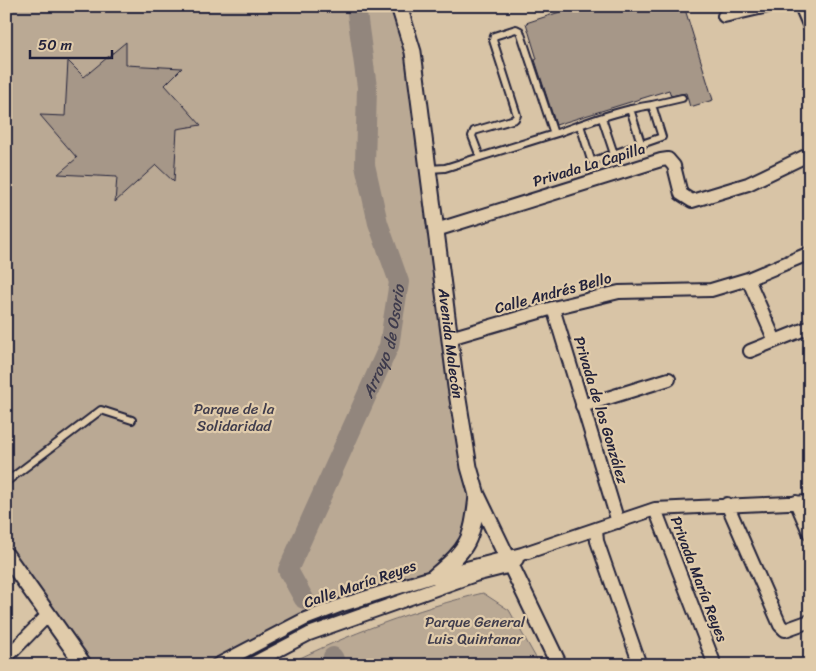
<svg xmlns="http://www.w3.org/2000/svg" width="816" height="671" viewBox="0 0 816 671" font-family="Sriracha,sans-serif">
  <style>
    .green { fill: #baa994; stroke: #6e6668 }
    .lines { fill: none; stroke-linecap: round; stroke-linejoin: round }
    .river { stroke: #92867d; stroke-width: 20 }
    .building { fill: #a69788; stroke: #22223b }
    .service-casing { stroke: #22223b; stroke-width: 10 }
    .minor-casing { stroke: #22223b; stroke-width: 16 }
    .tertiary-casing { stroke: #22223b; stroke-width: 19 }
    .service { stroke: #e0cbaa; stroke-width: 6 }
    .minor { stroke: #e0cbaa; stroke-width: 12 }
    .tertiary { stroke: #e0cbaa; stroke-width: 15 }
    .labels { text-anchor: middle; dominant-baseline: central; stroke-width: 4.5; stroke-linejoin: round; paint-order: stroke }
    .street-label { font-size: 15px; fill: #22223b; stroke: #e0cbaa }
    .park-label { font-size: 15px; fill: #403d4d; stroke: #e0cbaa }
    .water-label { font-size: 16px; font-style: italic; fill: #3e3b4c; stroke: #e0cbaa }
  </style>
  <rect width="100%" height="100%" fill="#d8c4a6"/>
  <filter id="ink" filterUnits="userSpaceOnUse"><feTurbulence type="fractalNoise" baseFrequency=".02" numOctaves="2"/><feDisplacementMap in="SourceGraphic" scale="10" xChannelSelector="R" yChannelSelector="G"/><feConvolveMatrix kernelMatrix="1 2 1 2 8 2 1 2 1" color-interpolation-filters="sRGB"/></filter>
  <g filter="url(#ink)">
    <path class="green" d="M6,6h390l10,24 71,465 -9,48 -25,30 -201,92h-156l-80,-115z
      M483,593l26,17 31,55h-254c59,-30 133,-57 197,-72z"/>
    <g class="lines">
      <g class="river">
        <path id="s1" d="M304,599l-16,-29 101,-224 10,-64 -21,-59 -13,-58 2,-78 -11,-81"/>
        <path d="M333,657l3,8"/>
      </g>
    </g>
    <path class="building" d="M578,6h106l29,94 -23,7 -4,-14 -15,3 -2,-6 -113,35 -21,-65 2,-1 -11,-36z
      M126,42v23l56,3 -17,17 36,40 -24,4 -3,53 -18,-17 -41,37 2,-25 -59,-3 19,-16 -37,-43 25,1 3,-55 16,16z"/>
    <g class="lines">
      <defs>
        <path id="service" d="M652,105l30,-7
          M630,109l12,37
          M602,118l12,36
          M554,134c32,-11 64,-24 98,-29l10,32 -69,24 -2,-1 -11,-35
          M429,169l16,-1 109,-34 -34,-103 -4,-2 -22,7 -1,4 24,75 -2,4 -41,12 -2,5 8,21
          M6,482l95,-72 31,10"/>
        <path id="minor" d="M801,6l9,21
          M724,16l44,-10
          M436,230l225,-70 7,-1 6,7 7,28 11,7 56,-17 62,-30
          M748,279l27,62
          M553,308l65,214
          M450,338l103,-30 66,-16 92,-2 37,-11 62,-26
          M750,351l60,-24
          M582,406l87,-27
          M796,502l14,32
          M727,504l53,121 5,5 25,-9
          M655,509l58,151
          M596,530l1,11 43,124
          M6,658l42,-43
          M217,665l88,-46 37,-14 93,-29 87,-22 133,-45 155,-7
          M250,665l59,-31 166,-59 36,-9 6,-7"/>
        <g id="tertiary">
          <path id="s2" d="M399,6l14,46 43,335 13,80 8,28 82,170"/>
          <path d="M6,555l78,110"/>
          <path d="M435,576c34,-29 37,-35 42,-80"/>
        </g>
      </defs>
      <use href="#service" class="service-casing"/>
      <use href="#minor" class="minor-casing"/>
      <use href="#tertiary" class="tertiary-casing"/>
      <use href="#service" class="service"/>
      <use href="#minor" class="minor"/>
      <use href="#tertiary" class="tertiary"/>
    </g>
  </g>
  <g class="labels">
    <g class="street-label">
      <text transform="translate(589 165) rotate(-17)">Privada La Capilla</text>
      <text transform="translate(553 293) rotate(-15)">Calle Andrés Bello</text>
      <text stroke="none"><textPath href="#s2" startOffset="342">Avenida Malecón</textPath></text>
      <text transform="translate(601 410) rotate(73)">Privada de los González</text>
      <text transform="translate(699 579) rotate(69)">Privada María Reyes</text>
      <text transform="translate(360 584) rotate(-19)">Calle María Reyes</text>
    </g>
    <g class="park-label">
      <text x="234" y="409">Parque de la<tspan x="234" dy="17">Solidaridad</tspan></text>
      <text x="475" y="622">Parque General<tspan x="475" dy="17">Luis Quintanar</tspan></text>
    </g>
    <g class="water-label">
      <text stroke="none"><textPath href="#s1" startOffset="282">Arroyo de Osorio</textPath></text>
    </g>
  </g>
  <rect width="816" height="671" fill="none" stroke="#e0cbaa" stroke-width="25"/>
  <rect x="12" y="12" width="791" height="646" fill="none" stroke="#22223b" stroke-width="2" filter="url(#ink)"/>
  <path d="M30 50v8h82v-8" fill="none" stroke="#22223b" stroke-width="2.5"/>
  <text x="38" y="50" font-size="15" fill="#22223b" stroke="#e0cbaa" stroke-width="4" paint-order="stroke">50 m</text>
</svg>
